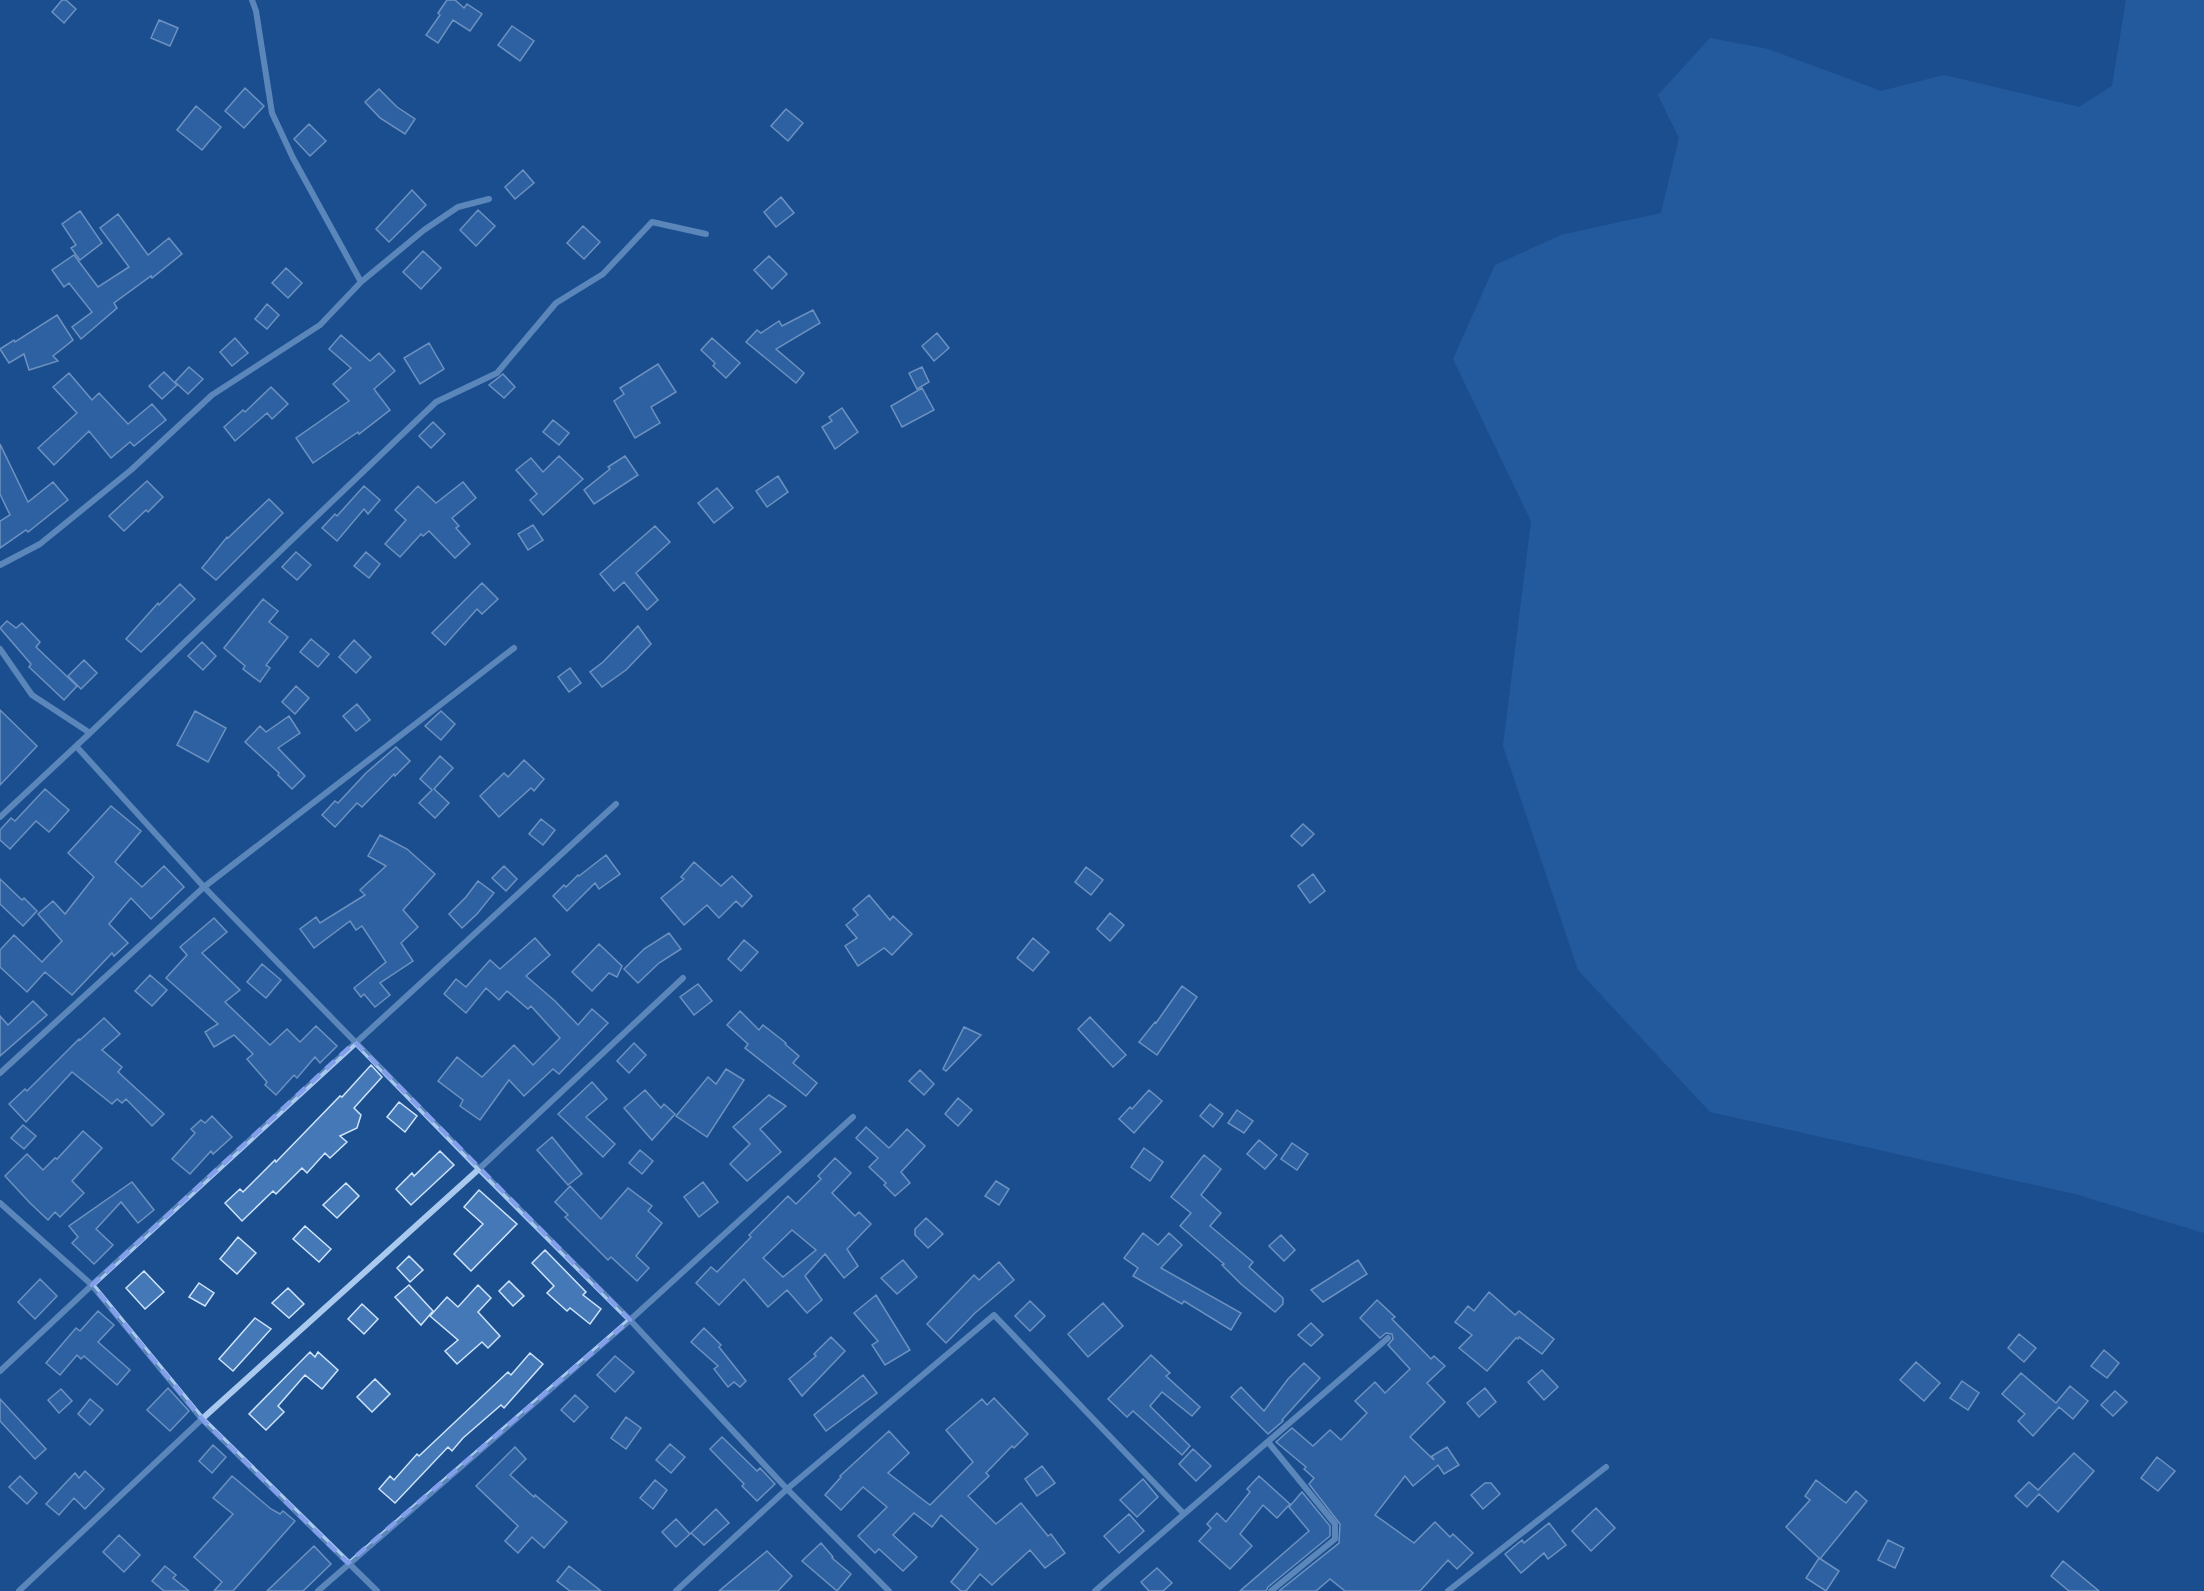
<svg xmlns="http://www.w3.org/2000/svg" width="2204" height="1591" viewBox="0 0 2204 1591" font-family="'Archivo Narrow',sans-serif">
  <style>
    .green { fill: #2e69ad }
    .building { fill: #4478b7; stroke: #cfe3fa; stroke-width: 1.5; fill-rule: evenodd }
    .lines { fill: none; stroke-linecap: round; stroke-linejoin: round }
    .street { stroke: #a9c9ee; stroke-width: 6 }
    .marked { fill: none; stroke: #839eea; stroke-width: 4.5; stroke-dasharray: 12 8; stroke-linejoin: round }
  </style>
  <rect width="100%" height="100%" fill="#1b4f8f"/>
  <path class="green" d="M2126,0h78v1233l-129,-39 -365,-82 -132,-142 -75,-224 28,-225 -78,-162 42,-94 66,-30 100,-22 18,-75 -21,-43 52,-57 58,11 113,42 63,-16 135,32 33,-21z"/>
  <path class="building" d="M62,0h4l10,9 -12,14 -12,-11z
    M447,0h8l9,8 3,-4 15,10 -12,17 -17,-11 -15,23 -12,-8 14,-20 -2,-2z
    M159,20l19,8 -8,18 -19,-8z
    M512,26l22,15 -14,20 -22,-16z
    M245,88l19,18 -20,22 -19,-17z
    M379,89l18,18 18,12 -10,15 -25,-16 -15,-16z
    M196,106l25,21 -19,23 -25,-20z
    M786,109l17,14 -15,18 -17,-15z
    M309,124l17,17 -16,15 -16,-17z
    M523,170l11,13 -19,16 -10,-12z
    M412,190l14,15 -37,37 -13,-13z
    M781,197l13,16 -18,14 -12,-15z
    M478,210l17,16 -19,20 -16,-16z
    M80,211l22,32 -22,17 -9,-12 5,-3 -14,-21z
    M118,214l30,41 21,-17 13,16 -30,24 -1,-2 -37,27 3,5 -36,31 -9,-12 20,-15 -23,-29 -5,4 -12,-17 22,-15 24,32 31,-20 -29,-39z
    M583,226l17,16 -16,17 -17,-16z
    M423,251l18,17 -20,21 -18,-17z
    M769,256l18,18 -15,15 -18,-19z
    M286,268l16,15 -14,15 -16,-15z
    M267,304l12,11 -12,14 -12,-10z
    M813,310l7,13 -44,26 28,24 -8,10 -50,-41 11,-12 4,3 18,-12 3,5z
    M57,315l16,25 -20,16 5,5 -29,9 -5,-16 -15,9 -9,-14 14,-9 1,2z
    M937,333l12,15 -15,13 -12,-15z
    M341,335l29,26 9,-8 16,18 -21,18 16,21 -31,24 -1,-2 -45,31 -17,-25 53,-37 -16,-17 18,-16 -22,-19z
    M235,338l13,15 -16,13 -12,-14z
    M712,338l28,25 -14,15 -13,-12 2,-3 -14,-13z
    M429,343l15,26 -24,15 -16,-26z
    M658,364l18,28 -25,15 9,16 -25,15 -21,-37 10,-7 -4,-6z
    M189,367l14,12 -15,15 -13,-12z
    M922,367l7,15 -12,7 -8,-16z
    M164,372l13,13 -15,14 -13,-13z
    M69,373l23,27 7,-7 29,31 24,-20 14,16 -32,26 -4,-4 -19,16 -22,-27 -35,34 -16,-17 39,-35 -24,-26z
    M503,374l12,13 -11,11 -15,-13z
    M271,387l17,17 -16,15 -5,-6 -32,28 -11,-14 19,-17 2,2z
    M922,388l12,22 -32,17 -11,-21z
    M842,408l16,24 -23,17 -13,-22 10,-6 -3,-4z
    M553,420l16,13 -10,12 -16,-13z
    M433,422l12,12 -14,14 -12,-12z
    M0,444l28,58 25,-20 15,18 -40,32 -2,-2 -26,18v-27l10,-6 -10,-21z
    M559,456l24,23 -40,36 -13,-15 7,-6 -21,-24 15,-12 12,14z
    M625,456l13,19 -44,29 -10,-14 26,-21 -2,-2z
    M778,476l10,16 -21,15 -11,-16z
    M147,481l16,16 -15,15 -2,-2 -22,21 -15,-15z
    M463,482l13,16 -24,20 7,8 -3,2 14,16 -15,14 -26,-27 -6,5 -2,-2 -21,23 -15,-13 21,-24 -11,-10 23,-24 18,17z
    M364,486l16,14 -12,14 -4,-5 -27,32 -15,-13 13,-14 2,2z
    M717,488l16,20 -19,15 -16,-20z
    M269,499l14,14 -67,67 -14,-12 25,-31 1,1z
    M533,525l10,15 -15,10 -10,-16z
    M655,526l15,16 -34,31 22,27 -11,10 -23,-28 -10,9 -14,-17z
    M296,552l15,13 -14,15 -15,-13z
    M366,552l14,12 -11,14 -15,-12z
    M482,583l16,16 -16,15 -5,-5 -32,36 -13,-12z
    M180,584l15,15 -54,53 -15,-13 32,-36 1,2z
    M263,599l15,12 -9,11 19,15 -22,28 4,3 -10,14 -17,-13 2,-3 -21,-18z
    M7,621l9,7 6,-5 18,19 -4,5 41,39 -13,14 -35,-33 2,-3 -31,-36z
    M638,626l13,18 -25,26 -24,17 -12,-15 13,-10z
    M311,639l18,15 -11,13 -18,-15z
    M354,640l17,17 -15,16 -17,-16z
    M202,642l14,14 -13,14 -15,-14z
    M84,660l13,13 -16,16 -13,-13z
    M570,668l11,15 -12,9 -11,-15z
    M296,686l13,12 -14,16 -13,-12z
    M357,704l13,16 -14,11 -13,-15z
    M0,710l37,36 -37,39z
    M195,711l31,17 -18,34 -31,-17z
    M441,711l14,13 -14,16 -16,-14z
    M289,716l11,17 -22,15 27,28 -13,13 -14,-14 1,-2 -34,-31 15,-16 6,6z
    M396,747l14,14 -15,15 -1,-2 -32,33 -5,-4 -22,24 -13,-12 13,-14 3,2 28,-30z
    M440,756l13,12 -19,21 15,14 -14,15 -16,-15 13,-13 -12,-11z
    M524,760l20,19 -10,12 -3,-3 -32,29 -19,-21 24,-23 4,4z
    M45,789l24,21 -20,22 -13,-11 -26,28 -10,-9v-10l11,-12 4,3z
    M111,806l30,25 -26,31 27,25 22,-21 20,21 -33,32 -20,-21 -22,26 19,19 -14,13 -2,-3 -40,42 -27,-23 -18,20 -27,-25v-17l14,-15 28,27 20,-21 -24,-27 15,-13 12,13 29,-37 -26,-24z
    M541,819l14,11 -12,15 -14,-11z
    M1303,824l11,10 -12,12 -11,-10z
    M380,835l27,14 28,25 -32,36 15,17 -17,16 12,18 -33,22 10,12 -15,12 -11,-13 -3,3 -7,-9 32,-26 -24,-36 -6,4 -6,-9 -36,27 -14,-19 16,-12 4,6 45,-28 -5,-5 26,-24 -18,-10z
    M606,855l14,19 -21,15 -4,-6 -28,28 -14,-15 11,-11 2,2 12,-12 1,1z
    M694,862l27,24 11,-10 20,20 -10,11 -6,-6 -17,17 -12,-13 -23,20 -23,-27 23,-19 -3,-2z
    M504,866l13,13 -11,12 -14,-13z
    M1086,867l17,13 -12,15 -16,-13z
    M1313,874l12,17 -15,12 -12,-17z
    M0,879l22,21 2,-2 13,13 -14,15 -23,-22z
    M478,881l16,12 -17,21 -15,14 -13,-14 17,-17z
    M869,895l21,25 3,-4 19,18 -20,21 -8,-7 -26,18 -13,-20 12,-8 -11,-13 12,-10 -5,-6z
    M1110,913l14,12 -14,16 -13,-12z
    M214,918l13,14 -25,21 38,37 -15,12 45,43 17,-16 13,13 16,-16 21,20 -17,17 -5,-6 -18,21 -3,-3 -18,20 -11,-10 2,-3 -20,-23 6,-5 -19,-19 -20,12 -9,-15 13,-8 -52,-46 21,-23 -7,-8z
    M669,933l12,16 -22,14 -21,20 -14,-14 20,-20z
    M535,938l15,17 -24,21 29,25 23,24 14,-16 16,14 -49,51 -6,-5 -29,27 -15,-16 -29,40 -20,-14 3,-6 -25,-19 19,-24 25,20 32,-32 19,20 27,-27 -29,-32 -3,3 -21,-18 -8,9 -13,-12 -20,25 -22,-19 12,-15 10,8 24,-27 10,9z
    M1033,938l16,14 -16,19 -16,-13z
    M744,940l14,12 -17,19 -13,-12z
    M599,944l23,22 -5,11 -8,-4 -17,18 -20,-19z
    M262,964l19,16 -15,18 -19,-16z
    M150,975l17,15 -15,16 -17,-15z
    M698,984l14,17 -18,14 -14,-18z
    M1182,986l15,11 -40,58 -18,-13 16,-20 1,1z
    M33,1001l14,14 -47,41v-40l8,9z
    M740,1011l19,19 4,-5 23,18 -1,1 14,12 -6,7 24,20 -11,13 -61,-48 3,-4 -21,-19z
    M1090,1017l36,38 -13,12 -35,-38z
    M104,1018l16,16 -18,16 20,17 -4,5 46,42 -12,12 -26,-27 -4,4 -5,-4 -5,5 -40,-32 -46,50 -17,-18 16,-15 2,2 52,-52 1,1z
    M964,1027l17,8 -35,36 -3,-2z
    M634,1043l12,12 -17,18 -12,-12z
    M371,1065l11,12 -28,31 7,7 -4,13 -17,8 7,6 -17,16 -5,-5 -18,20 -5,-5 -26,26 -3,-3 -31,30 -17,-18 15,-14 3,3 32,-32 1,2 64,-66 2,1z
    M726,1069l18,11 -37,57 -31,-21 32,-39 8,7z
    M920,1070l14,14 -10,11 -15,-14z
    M592,1082l15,17 -21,18 29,27 -12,13 -45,-43z
    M645,1090l16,18 3,-4 11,10 -23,26 -28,-32z
    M1149,1090l13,11 -28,32 -15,-14 11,-12 2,2z
    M769,1095l17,11 -26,23 21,23 -34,29 -17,-17 20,-20 -17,-17z
    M958,1098l14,12 -14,16 -13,-12z
    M399,1102l18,14 -12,16 -18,-15z
    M1210,1104l13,10 -10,13 -13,-11z
    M1237,1110l16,11 -9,12 -16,-10z
    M212,1116l20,21 -19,17 -2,-3 -21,23 -18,-15 23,-26 -4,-4 10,-9 4,3z
    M23,1125l13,11 -12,13 -13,-11z
    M866,1127l23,21 18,-19 18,17 -24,26 9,11 -15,13 -11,-11 2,-2 -17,-16 9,-9 -22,-20z
    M83,1131l19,17 -30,33 12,12 -24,24 -5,-5 -7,8 -18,-17 -25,-27 22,-22 16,16 12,-12 2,1z
    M552,1137l30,37 -14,11 -31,-35z
    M1259,1140l18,15 -12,14 -18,-15z
    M1292,1143l16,11 -11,16 -16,-11z
    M1144,1148l19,14 -13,19 -19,-14z
    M640,1150l13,11 -11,13 -13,-11z
    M440,1151l14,14 -43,40 -15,-16 16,-16 2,3z
    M1204,1155l17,14 -20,26 20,18 -11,13 43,36 -4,5 34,31v6l-8,8 -34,-28 -19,-19 2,-1 -44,-38 11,-13 -20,-16z
    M835,1158l16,15 -19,20 23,23 4,-4 12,12 -24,25 11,17 -14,12 -19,-24 -20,22 17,24 -15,13 -20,-23 -19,17 -24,-28 -25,26 -23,-22 15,-16 6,5 34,-35 -2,-2 39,-39 8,8 25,-25 -3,-3zM792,1230l24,20 -33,27 -20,-19z
    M996,1181l13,8 -10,16 -14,-9z
    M132,1182l22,28 -16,13 -17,-21 -25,27 17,16 -19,19 -22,-21 6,-6 -9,-11z
    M703,1182l15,20 -19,15 -15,-20z
    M346,1183l13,13 -22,22 -14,-13z
    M570,1186l31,33 27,-31 24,18 -4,5 14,12 -26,33 13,12 -12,13 -26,-24 -3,3 -43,-43 3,-2 -13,-13z
    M479,1190l38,34 -46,47 -17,-17 29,-30 -19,-17z
    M926,1218l17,16 -15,14 -13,-13v-6z
    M305,1226l26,23 -12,13 -26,-23z
    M1143,1233l15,12 11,-12 13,12 -21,23 80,45 -10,17 -47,-29 -2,3 -49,-28 5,-8 -14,-10z
    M1281,1235l14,15 -11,11 -15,-15z
    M238,1237l18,16 -19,21 -17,-15z
    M545,1250l41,42 -3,3 18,14 -11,15 -20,-16 -3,3 -20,-18 7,-7 -22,-23z
    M409,1256l14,14 -13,12 -13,-14z
    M903,1260l14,17 -20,17 -16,-16z
    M1358,1260l9,14 -44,28 -12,-12z
    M999,1262l15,18 -39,33 -29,30 -19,-19 47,-49 5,5z
    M144,1271l20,21 -19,17 -19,-21z
    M40,1279l17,17 -22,23 -17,-17z
    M509,1281l15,15 -11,10 -14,-15z
    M199,1283l15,10 -9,13 -16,-9z
    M409,1285l24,26 -12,14 -26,-28z
    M478,1285l13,13 -13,14 22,24 -12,12 -6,-6 -25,22 -12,-13 13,-11 -28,-24 17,-19 11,10z
    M288,1288l16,16 -15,14 -17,-15z
    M1489,1292l26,23 4,-4 35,28 -12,15 -23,-17 -1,2 -2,-1 -29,33 -28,-23 13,-13 -17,-13 13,-16 6,5z
    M876,1295l34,55 -25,15 -13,-20 6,-4 -24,-28z
    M1377,1300l18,17 -3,2 39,40 3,-3 11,10 -18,17 18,19 -35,35 24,23 -2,-4 15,-9 12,18 -15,9 -6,-9 -25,21 -8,-10 -30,39 39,28 21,-21 15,15 3,-3 20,19 -16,16 -9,-9 -28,31h-75l-15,-12 -14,12h-37l60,-48 1,-19 -31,-40 5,-6 -10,-9 2,-2 -30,-25 16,-14 21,18 17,-16 11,10 26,-27 -12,-12 20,-19 10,11 25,-24 -22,-24 5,-6 -1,-5 -6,-1 -6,5 -20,-20z
    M1030,1301l15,15 -15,15 -15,-15z
    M1103,1303l20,23 -35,31 -20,-23z
    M362,1304l16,15 -14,15 -16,-15z
    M98,1311l16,14 -16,17 32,28 -13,15 -33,-29 -3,3 -4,-4 -17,20 -14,-12 30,-35 4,3z
    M255,1318l16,11 -38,42 -14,-12z
    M1311,1323l12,12 -12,11 -13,-11z
    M704,1328l17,17 -2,2 27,34 -6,6 -6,-5 -6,5 -14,-18 4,-3 -27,-24z
    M2019,1334l17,14 -12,14 -16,-14z
    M831,1337l14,14 -43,45 -13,-17 27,-23 -2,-2z
    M2104,1350l15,13 -12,15 -16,-12z
    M310,1352l5,5 3,-5 20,18 -16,19 -17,-14 -27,31 6,6 -18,18 -17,-16z
    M530,1353l13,11 -39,44 -3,-3 -38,33 -11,13 -4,-4 -53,56 -16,-14 11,-13 4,4 23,-26 2,2 89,-84 3,3z
    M1151,1355l19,18 -4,3 34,31 -8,9 -30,-24 -12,14 40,40 -8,9 -49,-44 -6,6 -19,-18z
    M615,1356l19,16 -19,20 -18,-17z
    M1916,1362l24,21 -16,18 -24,-21z
    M1304,1363l16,15 -38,42 1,1 -15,13 -37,-37 10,-10 23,24 24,-32z
    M1542,1370l16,17 -14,13 -16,-18z
    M2021,1373l35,30 14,-17 18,15 -15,18 -14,-12 -26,29 -15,-15 7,-7 -23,-20z
    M863,1375l14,18 -51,38 -12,-16z
    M375,1379l15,15 -18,18 -15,-15z
    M1962,1381l17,12 -11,17 -18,-12z
    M168,1388l21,23 -19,20 -23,-21z
    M1485,1388l11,14 -17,15 -12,-14z
    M61,1389l11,12 -13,12 -11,-13z
    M2115,1391l12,11 -14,14 -12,-11z
    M575,1395l13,12 -14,15 -13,-12z
    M994,1398l34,36 -14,14 -2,-2 -26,27 3,3 -21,20 28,28 25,-21 27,33 3,-2 14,19 -20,15 -15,-18 -38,35 -12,-11 -14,17h-5l-10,-9 27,-33 -37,-34 -9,12 -18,-14 -21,22 24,22 -14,14 -24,-22 -4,4 -17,-17 29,-29 -24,-20 -22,23 -16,-15 16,-18 -1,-1 49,-45 20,22 -21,20 42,32 43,-43 -27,-32 36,-31 5,6z
    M0,1399l46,50 -11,10 -35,-38z
    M90,1399l13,11 -13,15 -12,-11z
    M626,1417l15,11 -15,21 -15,-11z
    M722,1437l35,34 3,-3 15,16 -18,17 -15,-15 2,-2 -34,-35z
    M670,1444l15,13 -14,16 -15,-13z
    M213,1445l13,12 -14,16 -13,-12z
    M515,1447l11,12 -16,16 24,22 1,-2 32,27 -23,26 -12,-11 -14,16 -13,-12 13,-15 -42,-40z
    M1193,1449l18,17 -15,15 -17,-17z
    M2074,1453l20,18 -36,41 -19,-18 -12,13 -12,-11 14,-14 9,8z
    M2157,1457l18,14 -17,20 -17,-13z
    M1042,1466l13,17 -18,13 -12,-17z
    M85,1471l19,18 -19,20 -11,-11 -15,17 -13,-11 29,-31 4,5z
    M20,1476l17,17 -10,11 -18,-17z
    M232,1476l39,33 9,5 3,-3 12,10 -62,70h-19l8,-9 -28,-25 39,-43 -20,-16z
    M1259,1476l31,28 -13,14 -14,-13 -23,29 12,12 -22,23 -31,-28 12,-13 -4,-4 10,-11 9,9 24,-30 -3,-3z
    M1143,1479l15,18 -21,20 -17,-17z
    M655,1480l12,10 -14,19 -13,-11z
    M1816,1480l30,23 10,-12 11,10 -47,58 -34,-32 24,-27 -5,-4z
    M1485,1483h6l9,11 -17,15 -12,-14z
    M1302,1492l28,34v10l-62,51 -2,4h-26l69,-60 -20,-24z
    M1596,1508l19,20 -24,23 -19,-20z
    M716,1509l13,14 -25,22 -13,-12z
    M1129,1514l15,17 -25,22 -15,-17z
    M676,1519l14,15 -14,13 -14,-15z
    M1549,1523l17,22 -18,14 -4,-6 -23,20 -16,-19 17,-14 2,3z
    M119,1535l21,20 -16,17 -21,-20z
    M1888,1540l16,8 -9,20 -17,-8z
    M821,1543l12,14 -1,1 19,16 -14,17 -35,-30z
    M314,1546l17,18 -28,27h-36z
    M767,1551l25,25 -14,15h-59z
    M1819,1558l20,13 -13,20 -20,-13z
    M2063,1561l36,30h-30l-18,-15z
    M165,1566l11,9 -3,3 16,13h-25l-12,-10z
    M569,1566l32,25h-31l-13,-10z
    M1157,1568l15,15 -9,8h-14l-8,-9z"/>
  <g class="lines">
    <path class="street" d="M252,0l4,11 16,102 21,45 68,124
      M0,565l40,-21 91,-74 81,-75 108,-70 41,-43 63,-52 34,-23 31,-8
      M0,649l32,46 58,38 -90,84
      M90,733l346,-331 61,-29 59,-70 47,-29 49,-52 54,12
      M76,746l128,141 275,282 -277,250 175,172
      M683,978l-204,191 151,151 157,169 207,-174 190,199 -89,77
      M0,1073l204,-186 310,-239
      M0,1203l92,82 524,-481
      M0,1371l92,-86 110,134 -183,172
      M1268,1442l67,82v15l-64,52
      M1184,1514l204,-176
      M318,1591l312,-271 223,-203
      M676,1591l111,-102 102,102
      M1448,1591l158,-124"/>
  </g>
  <path d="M0 0H2204V1591H0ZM355,1042l275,278 -282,243 -146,-144 -110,-134z" fill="#1b4f8f" fill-opacity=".55" fill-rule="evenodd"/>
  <path class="marked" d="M355,1042l275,278 -282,243 -146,-144 -110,-134z"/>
</svg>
